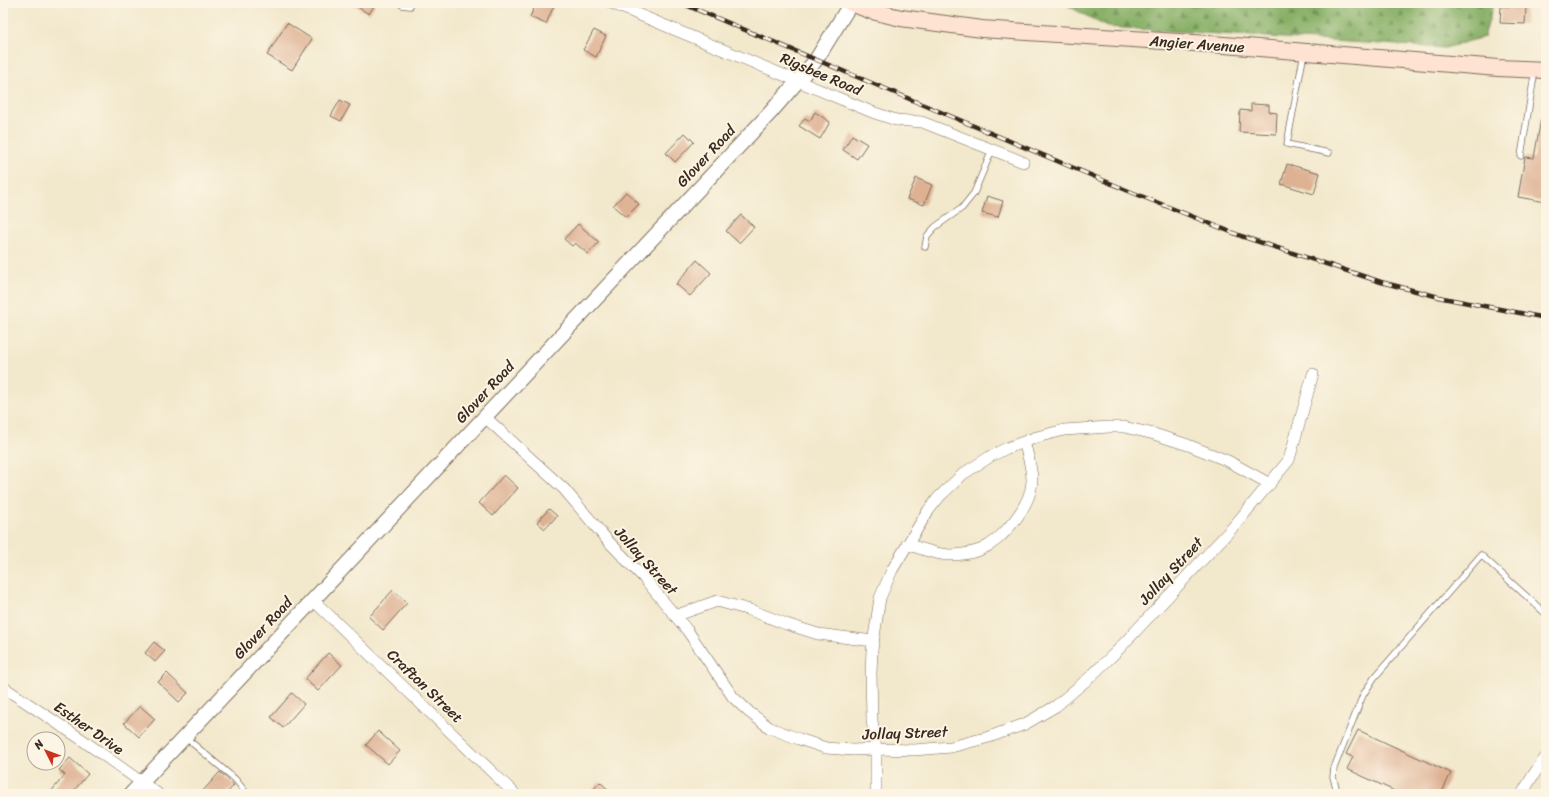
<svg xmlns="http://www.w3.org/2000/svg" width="1549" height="797" viewBox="0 0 1549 797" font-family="Sriracha,sans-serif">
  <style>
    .forest { fill: url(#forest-firs); stroke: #626d42 }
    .building { fill: #deb193 }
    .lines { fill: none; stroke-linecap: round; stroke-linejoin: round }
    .service-casing { stroke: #7b6c5b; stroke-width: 7 }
    .minor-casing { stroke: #7b6c5b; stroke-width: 12 }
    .tertiary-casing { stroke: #7b6c5b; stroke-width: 16 }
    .secondary-casing { stroke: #7b6c5b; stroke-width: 18 }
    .service { stroke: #fff; stroke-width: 5.5 }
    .minor { stroke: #fff; stroke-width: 11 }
    .tertiary { stroke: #fff; stroke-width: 14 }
    .secondary { stroke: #fee3d2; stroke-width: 16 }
    .rail-casing { stroke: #3b2a1e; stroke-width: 4.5 }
    .rail { stroke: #fcf5e5; stroke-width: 3; stroke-dasharray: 9; stroke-linecap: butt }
    .labels { text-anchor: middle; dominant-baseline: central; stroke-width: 4; stroke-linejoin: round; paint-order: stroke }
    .street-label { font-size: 15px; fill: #3b2a1e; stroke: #fcf5e5 }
  </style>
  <defs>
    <pattern id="forest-firs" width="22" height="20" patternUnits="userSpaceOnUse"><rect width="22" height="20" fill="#88b067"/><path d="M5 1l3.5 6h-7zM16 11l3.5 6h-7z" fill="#708f54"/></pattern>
  </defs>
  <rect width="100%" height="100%" fill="#fcf5e5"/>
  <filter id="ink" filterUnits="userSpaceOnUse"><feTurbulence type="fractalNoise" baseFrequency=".025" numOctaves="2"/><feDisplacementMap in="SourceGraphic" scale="8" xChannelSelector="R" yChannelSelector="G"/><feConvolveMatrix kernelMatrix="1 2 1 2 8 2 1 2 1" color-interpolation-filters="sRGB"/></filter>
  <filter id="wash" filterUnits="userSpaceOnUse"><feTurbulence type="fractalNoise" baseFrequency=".012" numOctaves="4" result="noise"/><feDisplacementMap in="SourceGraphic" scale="16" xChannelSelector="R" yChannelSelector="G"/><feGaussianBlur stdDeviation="0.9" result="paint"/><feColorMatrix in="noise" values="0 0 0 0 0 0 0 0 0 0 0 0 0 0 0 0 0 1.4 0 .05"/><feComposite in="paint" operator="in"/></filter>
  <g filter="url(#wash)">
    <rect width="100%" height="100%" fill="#f2e8cc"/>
    <path class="forest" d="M1063,3h431l-10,34 -39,11 -338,-21z"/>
    <g id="blocks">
      <path class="building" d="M351,3h25l-7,11z
        M536,3h19l-9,21 -16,-7z
        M1501,6l25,1 -1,17 -25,-1z
        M287,23l25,16 -20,31 -25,-15z
        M594,30l12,6 -10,21 -13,-7z
        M340,100l10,5 -9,16 -10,-5z
        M1251,104l18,1v7l8,1 -1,21 -37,-2 1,-22 11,1z
        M815,112l15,10 -10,17 -21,-13 6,-8 5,3z
        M1541,119l5,1v82l-28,-5 7,-40 9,1z
        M685,133l9,9 -19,20 -9,-9z
        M852,135l15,9 -10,15 -14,-9z
        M1287,164l33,9 -6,21 -33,-10z
        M916,178l16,7 -8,20 -17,-6z
        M626,192l13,12 -13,13 -13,-11z
        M987,196l16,5 -5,16 -16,-4z
        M741,215l13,12 -15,16 -13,-12z
        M578,224l21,18 -11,12 -13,-11 -3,3 -8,-7z
        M697,260l14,13 -21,23 -14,-12z
        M504,475l14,13 -25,28 -14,-13z
        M549,509l8,7 -12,13 -8,-7z
        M393,590l14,13 -24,27 -14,-13z
        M154,642l11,9 -10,11 -10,-9z
        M328,653l14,12 -24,26 -13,-12z
        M167,673l21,20 -9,9 -21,-20z
        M292,693l12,11 -21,24 -12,-11z
        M140,706l15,13 -16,18 -15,-14z
        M1358,730l93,43 -10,21h-40l-54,-25 6,-12 -7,-3z
        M378,731l22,20 -12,13 -22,-19z
        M70,758l18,16 -17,20h-22l16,-19 -6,-5z
        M220,772l14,13 -8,9h-26z
        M600,782l13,12h-24z"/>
    </g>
  </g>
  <g filter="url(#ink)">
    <use href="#blocks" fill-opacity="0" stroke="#7b6c5b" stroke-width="1"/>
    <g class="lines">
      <defs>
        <path id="service" d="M400,3l2,2 8,1
          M1304,53l-17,91 42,9
          M1521,156l14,-86
          M925,247l2,-11 8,-9 27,-19 12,-15 18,-43
          M185,737l50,42 12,15
          M1338,794l-5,-17 1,-9 29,-73 11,-17 107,-123 65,59"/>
        <path id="minor" d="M611,3l261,109 24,8 26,2 101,40
          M485,417l79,72 44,52 36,37 43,52 46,67 16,15 21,16 29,11 27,9 27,2 23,-1 38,1 37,-3 38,-10 36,-13 31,-18 33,-28 27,-26 119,-127 54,-65 24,-86
          M907,544c14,5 28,10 42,11 9,0 22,-2 31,-5 22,-9 51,-44 52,-69 0,-13 -4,-26 -8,-39
          M313,600l202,194
          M675,616l42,-15 33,9 36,14 32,10 55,7
          M3,687l78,52 77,55
          M876,794v-45l-4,-29 -1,-47 1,-23 8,-52 12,-28 36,-59 11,-14 24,-23 28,-18 16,-8 30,-11 27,-7 45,-3h15l30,7 34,11 40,16 42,23
          M1522,794l10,-17 14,-20"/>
        <path id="tertiary" d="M131,794l639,-681 46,-53 35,-57"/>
        <path id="secondary" d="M851,3l21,8 29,7 81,11 242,16 274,23 48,2"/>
      </defs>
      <use href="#service" class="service-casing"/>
      <use href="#minor" class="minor-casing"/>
      <use href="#tertiary" class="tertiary-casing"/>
      <use href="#secondary" class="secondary-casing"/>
      <use href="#service" class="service"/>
      <use href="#minor" class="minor"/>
      <use href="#tertiary" class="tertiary"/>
      <use href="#secondary" class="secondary"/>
      <defs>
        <path id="rail" d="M681,3l450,189 110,44 140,46 62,16 103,20"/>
      </defs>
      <use href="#rail" class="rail-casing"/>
      <use href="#rail" class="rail"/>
    </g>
  </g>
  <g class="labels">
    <g class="street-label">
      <text transform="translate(1197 44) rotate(4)">Angier Avenue</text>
      <text transform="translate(821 74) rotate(23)">Rigsbee Road</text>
      <text transform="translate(706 156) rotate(-47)">Glover Road</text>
      <text transform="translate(485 392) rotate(-47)">Glover Road</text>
      <text transform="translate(646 561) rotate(48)">Jollay Street</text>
      <text transform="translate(1171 571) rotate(-47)">Jollay Street</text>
      <text transform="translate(263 628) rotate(-47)">Glover Road</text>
      <text transform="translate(425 686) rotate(44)">Crafton Street</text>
      <text transform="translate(89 728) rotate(35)">Esther Drive</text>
      <text transform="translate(905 733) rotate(-2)">Jollay Street</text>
    </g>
  </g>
  <rect width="1549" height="797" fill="none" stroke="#fcf5e5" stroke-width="16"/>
  <g transform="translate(46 751) rotate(312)"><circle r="19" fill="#fcf5e5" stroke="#afa495"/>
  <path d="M0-3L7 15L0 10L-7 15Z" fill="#c8321e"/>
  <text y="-6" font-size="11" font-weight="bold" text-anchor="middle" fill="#3b2a1e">N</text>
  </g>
</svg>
